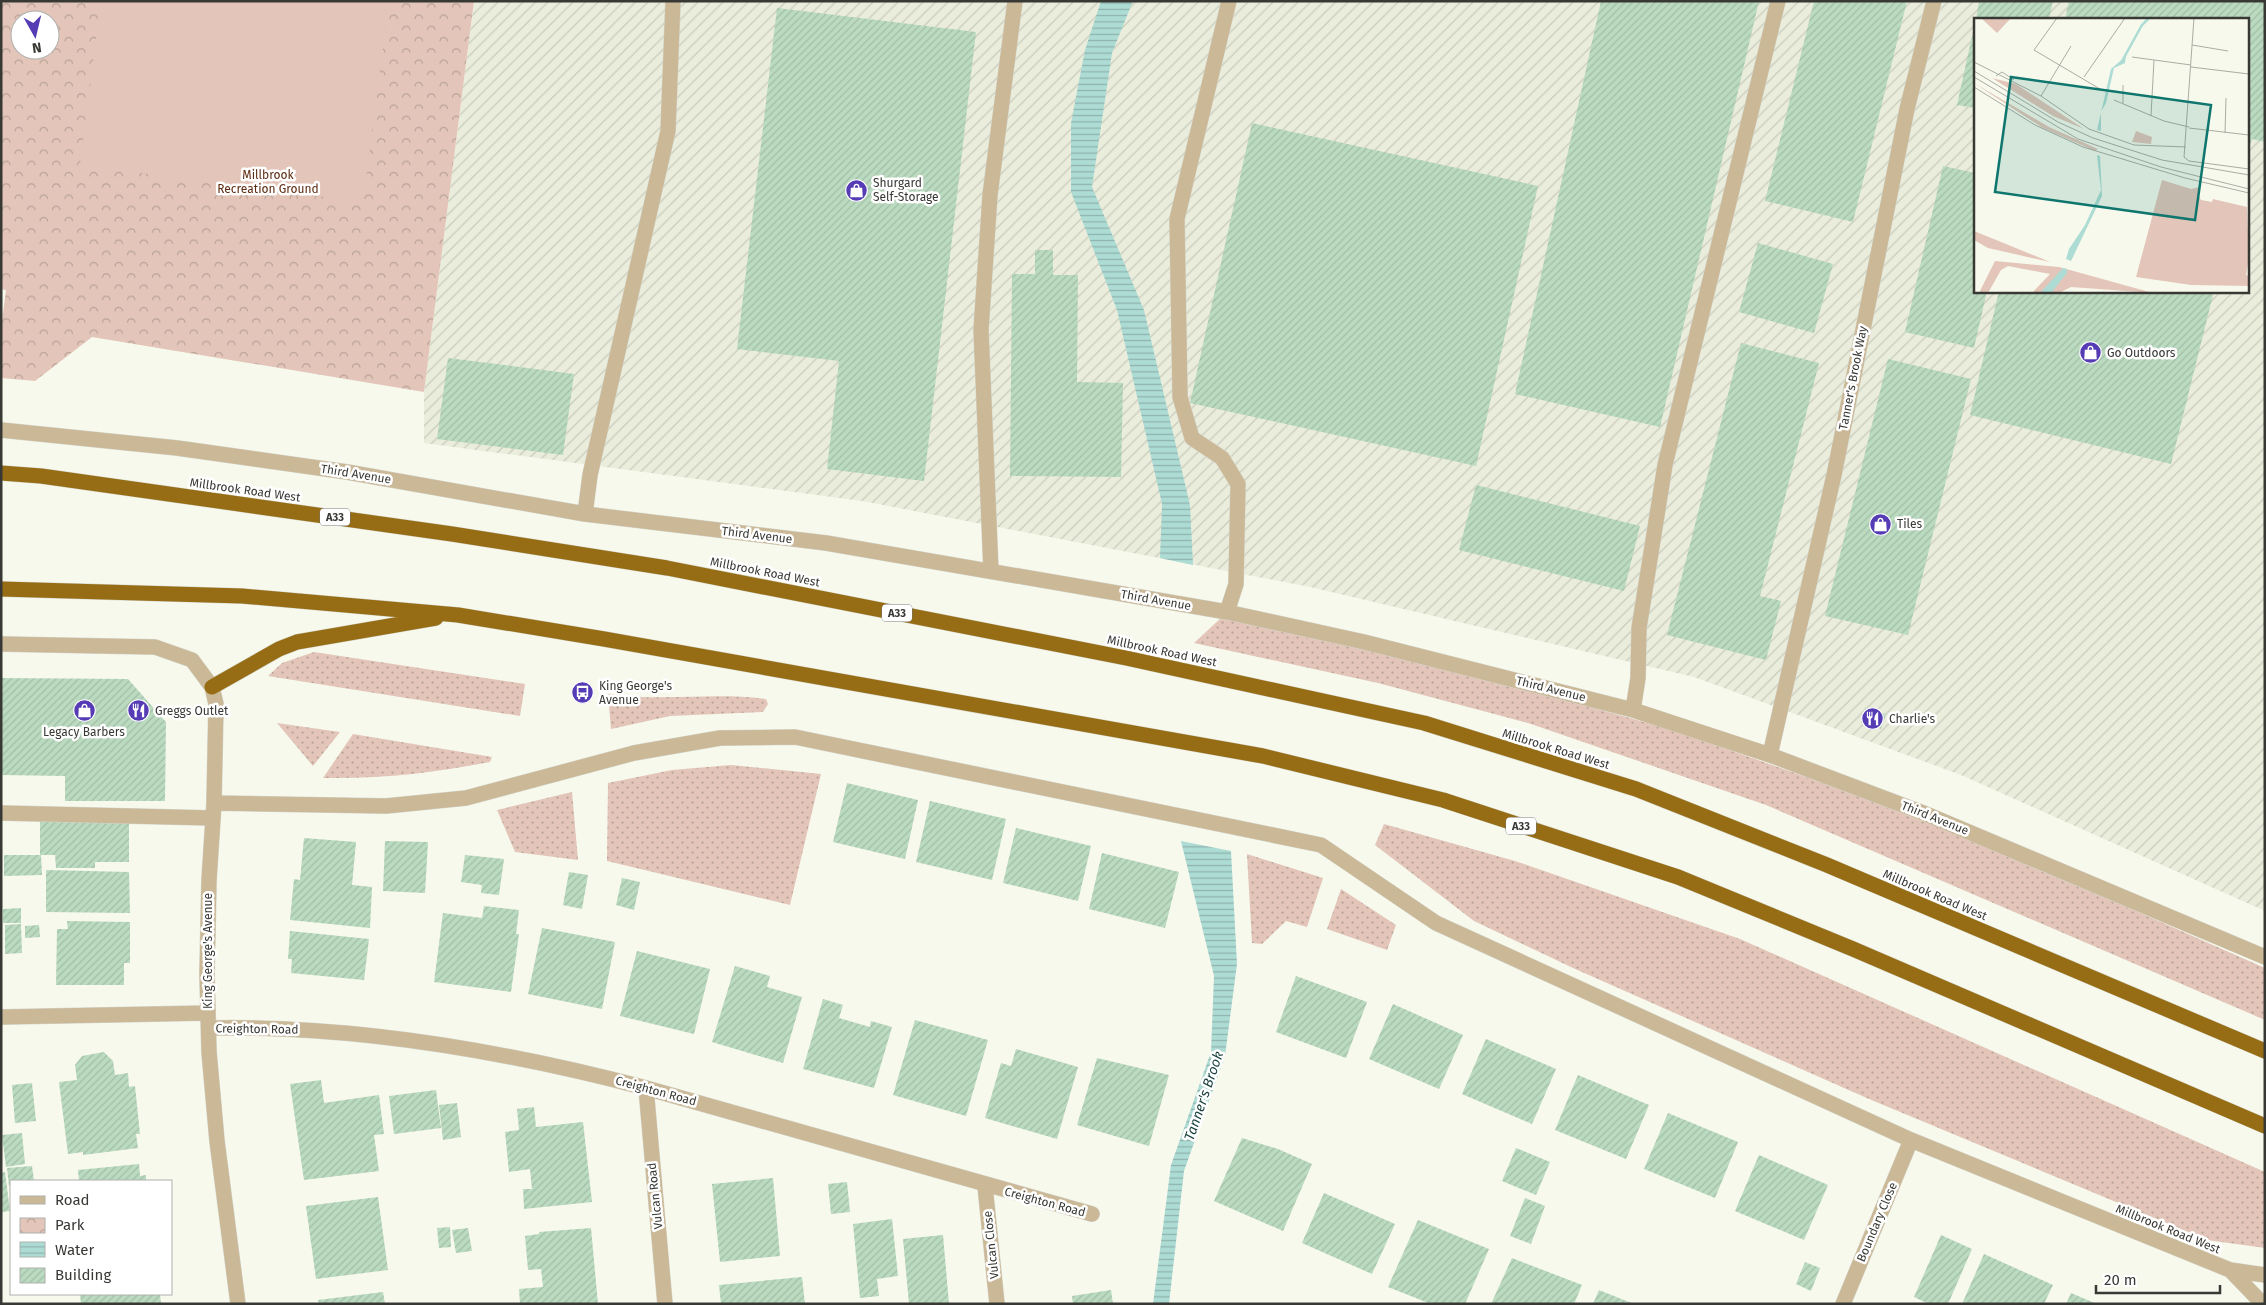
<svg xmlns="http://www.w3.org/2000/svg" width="2266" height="1305" viewBox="0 0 2266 1305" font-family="'Fira Sans',sans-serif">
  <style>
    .industrial { fill: url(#industrial-furrows); fill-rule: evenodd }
    .grass { fill: url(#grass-dots) }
    .park { fill: url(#park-crowns); fill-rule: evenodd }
    .pitch { fill: #e3c6b9 }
    .water { fill: url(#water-rules) }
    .building { fill: url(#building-hatch) }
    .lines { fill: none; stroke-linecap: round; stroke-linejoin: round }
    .minor-casing { stroke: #d5d6cc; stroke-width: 16 }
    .highway-casing { stroke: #d5d6cc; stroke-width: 16 }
    .minor { stroke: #cbb897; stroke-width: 15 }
    .highway { stroke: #966d15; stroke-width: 15 }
    .labels { text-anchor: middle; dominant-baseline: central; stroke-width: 5; stroke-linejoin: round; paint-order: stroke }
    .shield { fill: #fff; stroke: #747472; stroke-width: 1 }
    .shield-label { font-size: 11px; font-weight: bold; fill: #383935 }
    .park-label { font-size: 12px; fill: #5c2c12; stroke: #fff }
    .poi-label { font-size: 12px; fill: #383935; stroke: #fff; text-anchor: start }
    .street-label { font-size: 12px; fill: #383935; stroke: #fff }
    .water-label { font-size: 14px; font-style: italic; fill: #153f3a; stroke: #fff }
    .inset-river { fill: none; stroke: #addcd4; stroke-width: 2.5 }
    .inset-road { fill: none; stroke: #abaca3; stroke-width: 1 }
    .view { fill: #0f766e; fill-opacity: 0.15; stroke: #0f766e; stroke-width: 2.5 }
    .inset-edge { fill: none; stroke: #383935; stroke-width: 2.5 }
  </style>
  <defs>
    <pattern id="industrial-furrows" width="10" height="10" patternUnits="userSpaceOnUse" patternTransform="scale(1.25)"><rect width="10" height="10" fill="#eaeddb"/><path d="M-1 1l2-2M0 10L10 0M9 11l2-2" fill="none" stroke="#c9ccbd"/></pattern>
    <pattern id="grass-dots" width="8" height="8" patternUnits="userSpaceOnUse" patternTransform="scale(1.25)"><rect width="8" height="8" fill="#e3c6b9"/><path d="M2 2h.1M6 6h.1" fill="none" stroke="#b9a297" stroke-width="1.8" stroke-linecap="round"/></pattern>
    <pattern id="park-crowns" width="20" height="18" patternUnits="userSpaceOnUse" patternTransform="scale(1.25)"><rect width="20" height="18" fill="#e3c6b9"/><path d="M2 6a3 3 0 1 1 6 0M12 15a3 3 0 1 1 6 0" fill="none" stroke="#b9a297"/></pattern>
    <pattern id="water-rules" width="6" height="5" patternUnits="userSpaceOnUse" patternTransform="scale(1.25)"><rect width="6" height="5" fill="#addcd4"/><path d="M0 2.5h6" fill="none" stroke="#8eb3ad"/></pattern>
    <pattern id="building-hatch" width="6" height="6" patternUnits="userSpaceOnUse" patternTransform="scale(1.25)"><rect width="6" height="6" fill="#bbdbc0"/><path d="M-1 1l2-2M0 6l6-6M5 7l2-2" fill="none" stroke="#a2bda6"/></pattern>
  </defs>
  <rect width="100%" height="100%" fill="#f7f9ed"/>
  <path class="industrial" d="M474,1h1791v910l-304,-136 -267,-98 -384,-90 -448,-86 -438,-58v-51zM1975,19h272v272h-272z"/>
  <path class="grass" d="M1222,617l257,59 194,54 156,55 167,64 269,119v52l-499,-215 -238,-82 -150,-40 -184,-40z
    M314,652l211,32 -5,32 -252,-40 14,-13z
    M608,694c53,8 106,-2 158,5l2,5 -5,8 -93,4 -59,13z
    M277,723l63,9 -27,34z
    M353,734l139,23 -2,5c-56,11 -110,17 -167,16z
    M731,765l90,9 -31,131 -183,-44 1,-78 64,-13z
    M572,792l6,68 -63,-8 -18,-42z
    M1384,824l131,37 225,78 525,233v76l-58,-8 -338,-141 -296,-131 -99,-47 -99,-76z
    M1247,854l76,24 -16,49 -21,-6 -24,23 -10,-1z
    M1341,889l55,36 -9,25 -60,-21z"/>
  <path class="park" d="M1,1h473l-50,391 -332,-55 -57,44 -34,-3v-49l5,-39 -5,-1zM20,20h30v30h-30z"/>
  <path class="pitch" d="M101,1h288l-26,201 -283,-37z"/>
  <path class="water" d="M1101,1h32l-21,52 -20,134 52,123 46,195 3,60 -33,-7 2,-54 -45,-194 -46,-118v-69l14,-73z
    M1181,841l50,10 6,113 -12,92 -41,115 -15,133h-16l18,-139 40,-113 3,-76z"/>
  <path class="building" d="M1601,1h158l-99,426 -145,-33z
    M1814,1h93l-54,221 -88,-21z
    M1979,1h74l-4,18h-73z
    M2069,1h196v141l-13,-3 -5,14v-134h-182z
    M777,8l199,24 -52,449 -97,-12 12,-108 -102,-12z
    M1974,27h1v81l-18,-3z
    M1252,123l286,63 -62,280 -286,-63z
    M1943,166l32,7v118h12l-13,57 -69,-16z
    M1758,243l75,21 -19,69 -75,-21z
    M1035,250h18v25h25l-1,107 46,1 -2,94 -111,-1 2,-202h23z
    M1999,291h215l-43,173 -201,-49z
    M1741,343l78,20 -59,233 21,5 -15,59 -99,-25z
    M448,358l126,16 -11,81 -126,-16z
    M1888,359l83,20 -63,256 -83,-19z
    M1476,485l164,41 -16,65 -165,-41z
    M1,678l127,1 38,43 -1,79h-100v-25l-64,-1z
    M1865,708l21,6 -5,15 -20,-6z
    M847,783l71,17 -13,59 -72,-17z
    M930,801l76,18 -14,61 -76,-18z
    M40,821h89v41h-34v6h-39l-1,-13h-14l1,20 -38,1v-21h36z
    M1016,828l75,18 -13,55 -75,-18z
    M304,838l52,4 -4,43 20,2 -2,41 -80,-8 4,-41 6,1z
    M385,841l43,1 -3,51 -42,-2z
    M1102,853l77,19 -14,56 -76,-19z
    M465,855l39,4 -5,36 -18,-2 1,-8 -21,-3z
    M46,870l83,2 1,41 -84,-1z
    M569,872l19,3 -6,34 -19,-4z
    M622,878l18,4 -6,28 -18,-5z
    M484,906l35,4 -3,24h3l-8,58 -77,-10 9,-69 39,5z
    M21,908v15h-18v-14z
    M67,921l63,1v41h-6v22h-68l1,-56h11z
    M21,924l1,29 -17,1v-29z
    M39,925l1,12 -15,1v-12z
    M542,928l73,14 -13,67 -74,-15z
    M290,931l79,8 -5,41 -73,-7 1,-14h-4z
    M637,951l73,18 -16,65 -74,-18z
    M735,966l35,10 -3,11 35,10 -19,66 -71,-21z
    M1296,976l71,26 -21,56 -70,-26z
    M823,999l20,6 -4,13 31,9 1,-6 21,6 -18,61 -71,-19z
    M1393,1004l70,31 -24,54 -70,-30z
    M915,1020l73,20 -22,76 -73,-21z
    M1486,1039l70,30 -24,55 -70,-30z
    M1016,1049l62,18 -21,72 -72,-21 16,-55 10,3z
    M104,1052l9,9 2,14 13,-2 1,14 6,-1 5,48h-4l2,14 -55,7v-3l-15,2 -9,-72 18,-2 -2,-15 7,-9z
    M1097,1058l72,17 -20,71 -72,-21z
    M1578,1075l71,30 -23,54 -71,-29z
    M321,1080l3,23 55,-8 5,39 -10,1 5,36 -75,9 -14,-96z
    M32,1083l4,38 -21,2 -3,-38z
    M436,1090l5,38 -47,6 -5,-38z
    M457,1103l4,34 -18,3 -4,-35z
    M534,1107l2,20 47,-5 9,80 -68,7 -1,-20h9l-2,-20 -21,3 -4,-40 14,-2 -2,-21z
    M1668,1113l70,29 -23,56 -71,-29z
    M22,1133l3,31 -19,3 -4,-32z
    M1242,1138l36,11 34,15 -29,67 -69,-30z
    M1516,1148l34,14 -14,33 -34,-14z
    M1759,1155l69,30 -24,55 -69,-29z
    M139,1164l1,12 6,-1v6h-67l-1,-11z
    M32,1166l2,15h-23v5h-2l-2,-18z
    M5,1172l5,39 -9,1v-39z
    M773,1178l7,78 -60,6 -8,-78z
    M847,1182l3,30 -19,2 -3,-30z
    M1324,1193l71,31 -23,50 -70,-31z
    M378,1197l10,73 -72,9 -10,-73z
    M1525,1198l20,8 -14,38 -21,-8z
    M892,1219l6,57 -21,3 2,17 -19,2 -7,-74z
    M1418,1220l71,29 -24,55h-34l-43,-17z
    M450,1227l1,20 -12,1 -2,-20z
    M468,1228l4,23 -16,2 -4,-23z
    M591,1228l7,76h-78l-1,-15 24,-2 -2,-18 -13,1 -3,-34 14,-2v-2z
    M943,1235l6,69h-40l-6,-65z
    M1941,1235l31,14 -24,55h-19l-15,-7z
    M1984,1254l69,31 -9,19h-82z
    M1512,1258l70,27 -8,19h-83z
    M1805,1262l15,6 -9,23 -15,-7z
    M802,1277l3,27h-84l-2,-19z
    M1111,1290l2,14h-40l-1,-8z
    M1599,1290l35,14h-41z
    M383,1292l2,12h-66l-1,-4z
    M2071,1293l26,11h-31z
    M80,1294h80l1,10h-80z"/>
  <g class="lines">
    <defs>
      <path id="minor" d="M1,430l176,18 170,24 238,42 241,29 401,69 137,30 269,68 137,45 156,59 339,143
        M585,514l5,-39 78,-344 5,-130
        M991,571l-10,-241 9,-135 25,-194
        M1227,612l9,-28 2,-100 -16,-26 -30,-20 -12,-41 -3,-178 52,-218
        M1,644l154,3 37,13 20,27 4,17 -2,99 -5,77 -2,94 2,78 8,89 21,163
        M1633,710l5,-32 1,-50 26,-163 113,-464
        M1770,755l64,-280 73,-366 27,-108
        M214,803l172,3 80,-8 168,-45 86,-15 75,-1 526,108 115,78 475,217 319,130 35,5
        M1,813l212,5
        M1,1017l207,-4
        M209,1028c146,-3 296,23 437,60l446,126
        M646,1088l19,216
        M985,1186l12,118
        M2230,1270l29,30 6,2
        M1843,1304l68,-164"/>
      <path id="highway" d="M1,473l40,3 411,58 215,34 459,90 298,65 212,66 191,76 438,186
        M1,589l241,7 216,19 146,24 659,117 180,44 235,77 175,72 412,177
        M212,687l67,-38 18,-7 139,-24"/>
    </defs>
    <use href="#minor" class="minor-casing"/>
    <use href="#highway" class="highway-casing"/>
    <use href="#minor" class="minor"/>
    <use href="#highway" class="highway"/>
  </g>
  <defs>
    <symbol id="shop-disc" viewBox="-11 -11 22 22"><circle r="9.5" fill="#553cb4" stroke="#fff"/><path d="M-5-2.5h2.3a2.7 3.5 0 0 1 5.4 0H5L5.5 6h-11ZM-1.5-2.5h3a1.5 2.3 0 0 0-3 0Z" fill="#fff"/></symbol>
    <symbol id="bus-disc" viewBox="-11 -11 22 22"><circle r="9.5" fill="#553cb4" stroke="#fff"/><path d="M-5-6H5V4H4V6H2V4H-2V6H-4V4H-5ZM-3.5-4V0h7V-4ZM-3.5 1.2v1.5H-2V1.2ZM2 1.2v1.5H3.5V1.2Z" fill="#fff"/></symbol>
    <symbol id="restaurant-disc" viewBox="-11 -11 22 22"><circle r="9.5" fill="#553cb4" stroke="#fff"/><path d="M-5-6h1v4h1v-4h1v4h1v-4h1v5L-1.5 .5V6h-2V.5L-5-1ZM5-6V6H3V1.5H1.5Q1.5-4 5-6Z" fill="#fff"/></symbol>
  </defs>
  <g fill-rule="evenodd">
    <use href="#shop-disc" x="844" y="178" width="25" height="25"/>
    <use href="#shop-disc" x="2078" y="340" width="25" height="25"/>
    <use href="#shop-disc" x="1868" y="512" width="25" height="25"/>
    <use href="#bus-disc" x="570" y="680" width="25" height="25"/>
    <use href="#shop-disc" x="72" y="698" width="25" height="25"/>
    <use href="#restaurant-disc" x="126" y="698" width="25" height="25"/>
    <use href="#restaurant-disc" x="1860" y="706" width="25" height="25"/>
  </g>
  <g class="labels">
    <g class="shield">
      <rect x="320" y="508.5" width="30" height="17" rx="4"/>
      <rect x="882" y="604.5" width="30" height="17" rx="4"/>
      <rect x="1506" y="817.5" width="30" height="17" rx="4"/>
    </g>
    <g class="shield-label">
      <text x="335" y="517">A33</text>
      <text x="897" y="613">A33</text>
      <text x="1521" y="826">A33</text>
    </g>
    <g class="park-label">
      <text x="268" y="175">Millbrook<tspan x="268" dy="14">Recreation Ground</tspan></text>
    </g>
    <g class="poi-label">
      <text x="873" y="183">Shurgard<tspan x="873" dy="14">Self-Storage</tspan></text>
      <text x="2107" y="353">Go Outdoors</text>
      <text x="1897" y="524">Tiles</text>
      <text x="599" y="686">King George's<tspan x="599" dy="14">Avenue</tspan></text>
      <text x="155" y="711">Greggs Outlet</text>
      <text x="1889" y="719">Charlie's</text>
      <text x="84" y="732" text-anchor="middle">Legacy Barbers</text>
    </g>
    <g class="street-label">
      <text transform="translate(1853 378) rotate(-79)">Tanner's Brook Way</text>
      <text transform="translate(356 474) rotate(9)">Third Avenue</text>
      <text transform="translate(245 490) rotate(8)">Millbrook Road West</text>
      <text transform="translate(757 535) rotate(7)">Third Avenue</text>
      <text transform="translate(765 572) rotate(11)">Millbrook Road West</text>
      <text transform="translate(1156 600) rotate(10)">Third Avenue</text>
      <text transform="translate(1162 651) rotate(12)">Millbrook Road West</text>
      <text transform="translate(1551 689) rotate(14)">Third Avenue</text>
      <text transform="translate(1556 749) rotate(17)">Millbrook Road West</text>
      <text transform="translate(1935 818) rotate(22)">Third Avenue</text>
      <text transform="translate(1935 895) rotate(23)">Millbrook Road West</text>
      <text transform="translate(208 951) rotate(-90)">King George's Avenue</text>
      <text transform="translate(257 1029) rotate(1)">Creighton Road</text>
      <text transform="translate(656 1091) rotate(15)">Creighton Road</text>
      <text transform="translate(655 1196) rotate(-96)">Vulcan Road</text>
      <text transform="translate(1045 1202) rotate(15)">Creighton Road</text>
      <text transform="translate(1877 1222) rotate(-67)">Boundary Close</text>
      <text transform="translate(2168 1229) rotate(22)">Millbrook Road West</text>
      <text transform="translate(991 1245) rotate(-96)">Vulcan Close</text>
    </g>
    <g class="water-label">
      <text transform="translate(1204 1096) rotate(-71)">Tanner's Brook</text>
    </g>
  </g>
  <g transform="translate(1974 18)">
    <rect width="275" height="275" fill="#f7f9ed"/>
    <path d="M18,60l24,6 68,45 -31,-13zM0,65l75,44 49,22 -3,2 -52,-23zM162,113l16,6 -1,7 -19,-2zM0,213l37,15 39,16 -62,-14 -14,-8zM21,243l64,6 94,26 -82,-6 -12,6h-27l18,-19 -42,-8 -7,4 -13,23h-9z" fill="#e3c6b9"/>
    <path d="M7,0h30l-14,15z" fill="#e3c6b9"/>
    <path d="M188,162l29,9 9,-2 -2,7 3,6 11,2 1,-3 34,8 2,51 -3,17 3,1v10l-58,-1 -55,-8z" fill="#e3c6b9"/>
    <path d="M191,180l25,6 -15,54 -25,-7z" fill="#e3c6b9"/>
    <path d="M152,38l-1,7 -11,5 -8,35 -5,9v19l-4,-1 14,-61zM123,137l3,1 2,40 -31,65 -5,-2 3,-10 16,-24 16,-35zM89,250l4,1v4l-16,20h-11z" fill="#addcd4"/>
    <path class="inset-river" d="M147,45l21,-38 7,-7"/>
    <path class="inset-road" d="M83,0l-23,32 66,39M220,0l-10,139 5,4 60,8M218,27l36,6M158,39l59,8M0,44l67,34 48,33 45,16 52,2M217,49l58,7M0,53l84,51 35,16 69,22 87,15M22,58l6,-4 12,8M0,59l104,62 83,28 88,22M110,59l41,-59M0,69l61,38 48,22 102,31 64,15M67,78l30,-50M140,82l50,21 25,6M149,85v-18M177,98l3,-56M215,110l60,7M251,115l1,-35"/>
    <path class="view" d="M37,59l200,28 -16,115 -200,-28z"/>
    <rect width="275" height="275" class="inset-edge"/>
  </g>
  <rect width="2266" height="1305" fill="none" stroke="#383935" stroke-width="5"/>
  <rect x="10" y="1180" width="162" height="115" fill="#ffffff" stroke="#afb0ae"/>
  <rect x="20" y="1196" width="25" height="8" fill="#cbb897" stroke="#afb0ae"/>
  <text x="55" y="1205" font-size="15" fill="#383935">Road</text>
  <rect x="20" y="1218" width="25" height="15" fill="url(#park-crowns)" stroke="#afb0ae"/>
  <text x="55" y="1230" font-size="15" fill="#383935">Park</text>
  <rect x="20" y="1242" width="25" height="15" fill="url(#water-rules)" stroke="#afb0ae"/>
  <text x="55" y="1255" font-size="15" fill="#383935">Water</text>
  <rect x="20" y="1268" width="25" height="15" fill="url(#building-hatch)" stroke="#afb0ae"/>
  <text x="55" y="1280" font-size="15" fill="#383935">Building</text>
  <g transform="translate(35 35) rotate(172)"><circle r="24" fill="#ffffff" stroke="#afb0ae"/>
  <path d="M0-4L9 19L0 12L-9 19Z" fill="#553cb4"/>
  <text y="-8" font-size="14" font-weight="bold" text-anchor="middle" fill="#383935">N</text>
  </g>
  <path d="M2096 1285v8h124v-8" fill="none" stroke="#383935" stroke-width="2.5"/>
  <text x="2104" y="1285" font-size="15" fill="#383935" stroke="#ffffff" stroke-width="4" paint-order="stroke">20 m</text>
</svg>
